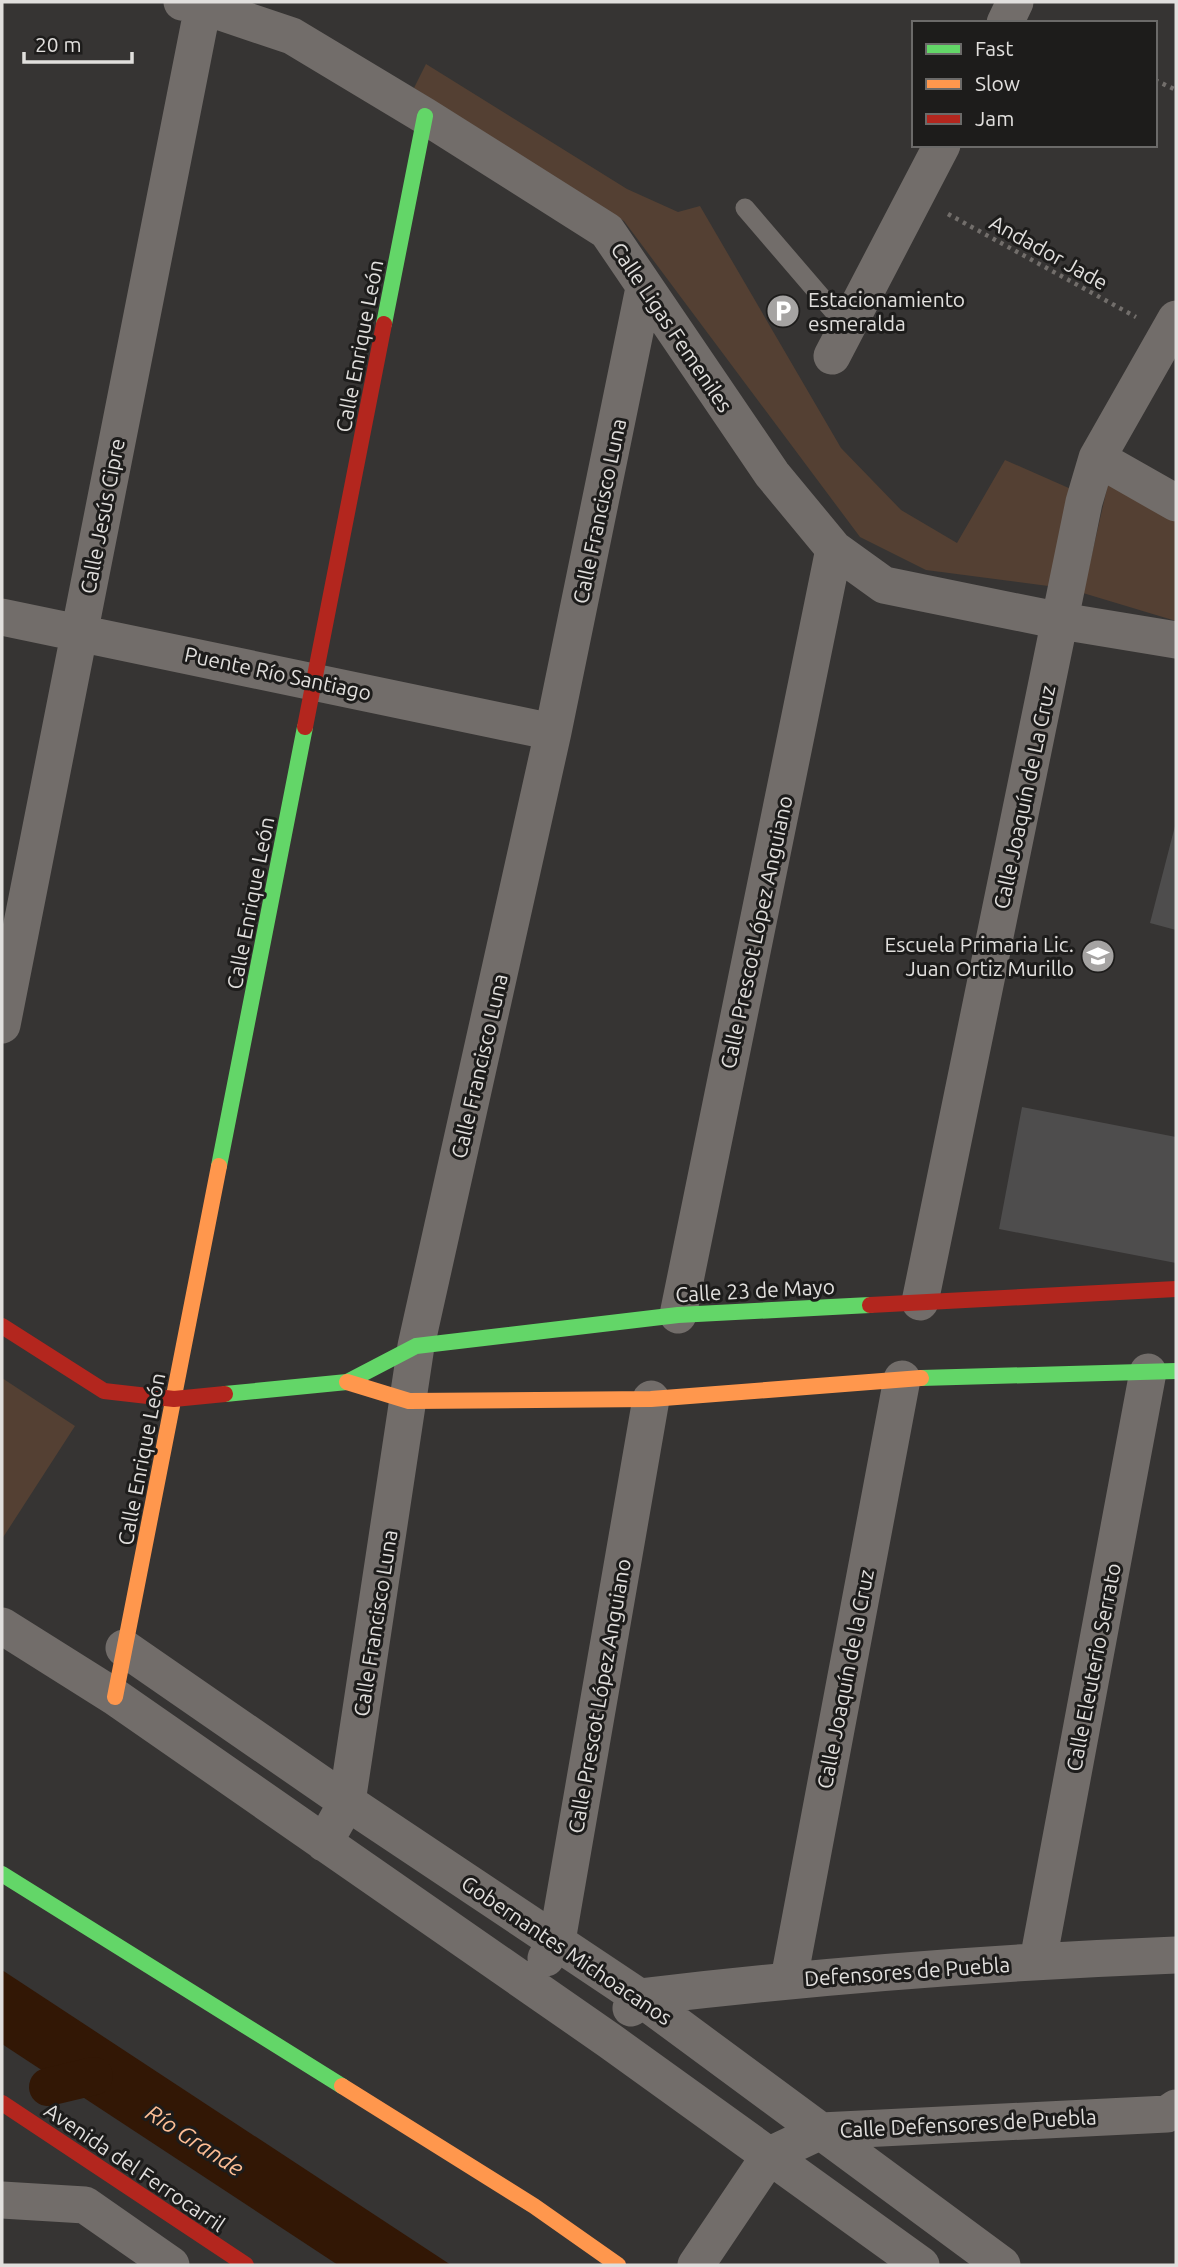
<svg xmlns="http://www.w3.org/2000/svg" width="1178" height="2267" viewBox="0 0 1178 2267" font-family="Ubuntu,sans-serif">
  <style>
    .green { fill: #544033 }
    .water { fill: #321705 }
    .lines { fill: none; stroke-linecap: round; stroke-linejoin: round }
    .canal { stroke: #321705; stroke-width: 38 }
    .building { fill: #4e4d4d }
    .path { stroke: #726e6b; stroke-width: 4.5; stroke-dasharray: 3.5 5; stroke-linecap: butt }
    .lane { stroke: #726d6a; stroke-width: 19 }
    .street { stroke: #726d6a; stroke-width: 37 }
    .fast { stroke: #63d668; stroke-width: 16 }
    .slow { stroke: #ff974d; stroke-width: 16 }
    .jam { stroke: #b3261e; stroke-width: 16 }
    .labels { text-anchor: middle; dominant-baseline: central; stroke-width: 6; stroke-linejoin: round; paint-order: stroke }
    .street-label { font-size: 21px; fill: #e1dfdd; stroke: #1d1c1b }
    .poi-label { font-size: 21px; fill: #e1dfdd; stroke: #1d1c1b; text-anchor: start }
    .water-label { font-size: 23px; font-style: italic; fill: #fdbe95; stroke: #1d1c1b }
  </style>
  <rect width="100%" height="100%" fill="#363433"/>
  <path class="green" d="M426,64l201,125 51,23 22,-6 141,242 60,62 56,33 48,-83 75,33 -24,94 -130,-17 -66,-33 -236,-316 -210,-133z
    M1108,484l68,38v99l-93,-28z
    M2,1378l73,48 -73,113z"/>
  <path class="water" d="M2,1970l449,295h-113l-336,-221z"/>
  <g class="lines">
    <path class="canal" d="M48,2087l46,-11"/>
  </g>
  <path class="building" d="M1175,826h1v104l-26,-7z
    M1022,1107l154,30v126l-177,-34z"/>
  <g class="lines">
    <path class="path" d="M1155,80l21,10
      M948,214l188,103"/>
    <path class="lane" d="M745,208l103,120"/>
    <path class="street" d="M182,2l21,4 89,30 133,80 182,115 165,243 62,75 50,36 177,36 115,19
      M1005,23l10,-21
      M832,356l110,-211
      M1097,458l79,45
      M2,617l551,115
      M2,1025l201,-1019
      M920,1302l164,-800 13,-44 79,-139
      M678,1315l156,-766
      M2,1626l113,71 495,344 311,224
      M124,1648l223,154 292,195 363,268
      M324,1843l23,-41 69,-456 137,-614 91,-444
      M546,1958l11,-17 94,-542
      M1038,1961l110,-589
      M789,1979l113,-600
      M631,2008l8,-11c178,-21 357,-35 537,-42
      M2,2200l83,5 86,60
      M696,2265l74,-110 51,-24 346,-17 9,-6"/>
    <path class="fast" d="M384,324l41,-208
      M219,1166l86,-439
      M921,1378l255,-7
      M225,1394l122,-12 69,-36 262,-31 192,-10
      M2,1874l340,212"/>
    <path class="slow" d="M347,1382l62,19 242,-2 270,-21
      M115,1697l104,-531
      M342,2086l192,120 84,59"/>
    <path class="jam" d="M305,727l79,-403
      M870,1305l306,-16
      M2,1326l102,65 70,8 51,-5
      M2,2103l244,162"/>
  </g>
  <defs>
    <symbol id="parking-disc" viewBox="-11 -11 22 22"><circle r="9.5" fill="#a5a3a2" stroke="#1d1c1b"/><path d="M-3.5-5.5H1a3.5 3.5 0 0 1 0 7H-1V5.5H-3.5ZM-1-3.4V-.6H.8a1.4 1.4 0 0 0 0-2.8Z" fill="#fff"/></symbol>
    <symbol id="school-disc" viewBox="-11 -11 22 22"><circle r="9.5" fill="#a5a3a2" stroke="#1d1c1b"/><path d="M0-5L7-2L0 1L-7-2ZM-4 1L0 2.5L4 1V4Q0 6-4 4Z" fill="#fff"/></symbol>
  </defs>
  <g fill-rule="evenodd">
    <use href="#parking-disc" x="764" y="292" width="38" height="38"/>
    <use href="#school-disc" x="1079" y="937" width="38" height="38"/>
  </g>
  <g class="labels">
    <g class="street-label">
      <text transform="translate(1049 252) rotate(29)">Andador Jade</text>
      <text transform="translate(672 327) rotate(56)">Calle Ligas Femeniles</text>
      <text transform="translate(359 346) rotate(-79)">Calle Enrique León</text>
      <text transform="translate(599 511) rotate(-78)">Calle Francisco Luna</text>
      <text transform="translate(102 516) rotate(-79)">Calle Jesús Cipre</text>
      <text transform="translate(278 673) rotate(12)">Puente Río Santiago</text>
      <text transform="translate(1024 797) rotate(-78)">Calle Joaquín de La Cruz</text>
      <text transform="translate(250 903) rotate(-79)">Calle Enrique León</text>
      <text transform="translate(756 932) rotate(-78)">Calle Prescot López Anguiano</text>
      <text transform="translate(479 1066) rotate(-77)">Calle Francisco Luna</text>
      <text transform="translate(755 1290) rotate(-3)">Calle 23 de Mayo</text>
      <text transform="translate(141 1459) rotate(-79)">Calle Enrique León</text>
      <text transform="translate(375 1623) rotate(-81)">Calle Francisco Luna</text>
      <text transform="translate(1093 1667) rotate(-79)">Calle Eleuterio Serrato</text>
      <text transform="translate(845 1679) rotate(-79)">Calle Joaquín de la Cruz</text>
      <text transform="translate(599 1696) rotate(-80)">Calle Prescot López Anguiano</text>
      <text transform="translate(567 1950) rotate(34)">Gobernantes Michoacanos</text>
      <text transform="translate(907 1971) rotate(-4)">Defensores de Puebla</text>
      <text transform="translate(968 2123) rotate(-3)">Calle Defensores de Puebla</text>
      <text transform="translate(135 2167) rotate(34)">Avenida del Ferrocarril</text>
    </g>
    <g class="poi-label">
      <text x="808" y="299">Estacionamiento<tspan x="808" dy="24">esmeralda</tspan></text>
      <text x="1074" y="944" text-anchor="end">Escuela Primaria Lic.<tspan x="1074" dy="24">Juan Ortiz Murillo</tspan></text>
    </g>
    <g class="water-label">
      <text transform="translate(195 2140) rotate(33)">Río Grande</text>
    </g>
  </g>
  <rect width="1178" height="2267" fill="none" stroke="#e1dfdd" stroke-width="7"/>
  <rect x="912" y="21" width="245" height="126" fill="#1d1c1b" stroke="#6b6a69" stroke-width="2"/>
  <rect x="926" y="44" width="35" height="10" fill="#63d668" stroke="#6b6a69" stroke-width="2"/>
  <text x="975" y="56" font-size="21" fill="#e1dfdd">Fast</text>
  <rect x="926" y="79" width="35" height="10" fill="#ff974d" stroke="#6b6a69" stroke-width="2"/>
  <text x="975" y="91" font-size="21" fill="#e1dfdd">Slow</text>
  <rect x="926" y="114" width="35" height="10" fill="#b3261e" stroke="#6b6a69" stroke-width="2"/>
  <text x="975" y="126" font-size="21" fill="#e1dfdd">Jam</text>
  <path d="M24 52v10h108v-10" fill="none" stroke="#e1dfdd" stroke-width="3.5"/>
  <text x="35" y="52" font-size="21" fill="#e1dfdd" stroke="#1d1c1b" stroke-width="5" paint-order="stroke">20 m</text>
</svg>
